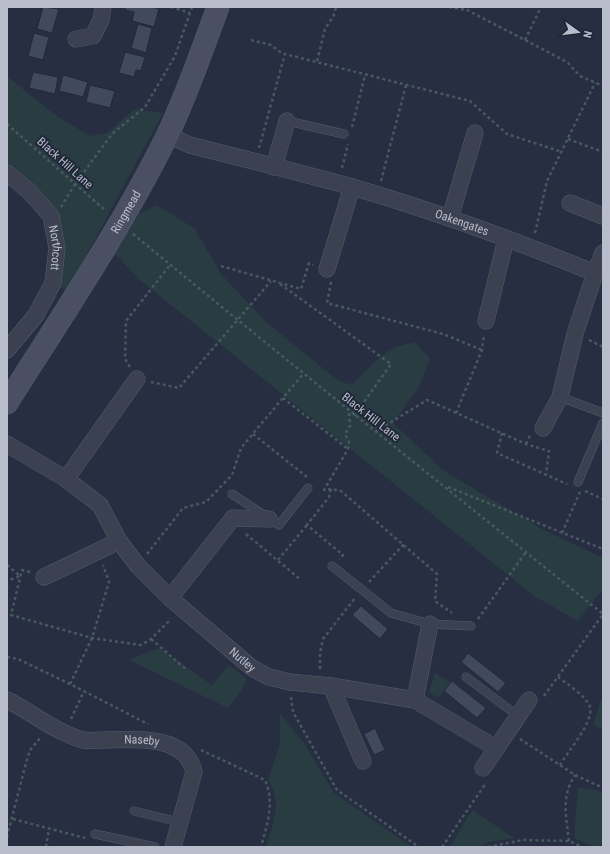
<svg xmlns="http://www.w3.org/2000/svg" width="610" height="854" viewBox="0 0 610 854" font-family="'Roboto Condensed',sans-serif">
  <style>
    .green { fill: #293c42 }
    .building { fill: #41495f; stroke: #222839 }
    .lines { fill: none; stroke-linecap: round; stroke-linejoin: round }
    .lane-casing { stroke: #565c6c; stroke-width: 9 }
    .street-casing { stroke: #565c6c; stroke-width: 17 }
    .secondary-casing { stroke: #565c6c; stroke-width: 23 }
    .path { stroke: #47595f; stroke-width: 2.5; stroke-dasharray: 3 3; stroke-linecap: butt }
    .lane { stroke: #3b4151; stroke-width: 8 }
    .street { stroke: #3b4151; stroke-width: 16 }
    .secondary { stroke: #4a4f64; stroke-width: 22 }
    .labels { text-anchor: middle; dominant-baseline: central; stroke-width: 3.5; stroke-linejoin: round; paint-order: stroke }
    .street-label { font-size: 12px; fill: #b8bdcb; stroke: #202637 }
  </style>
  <rect width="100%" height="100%" fill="#272e42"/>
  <path class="green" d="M7,76l43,35 39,25 18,-3 28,-24 28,4 -96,178 -8,-5c8,-37 6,-62 -17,-93 -8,-11 -24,-21 -35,-30z
    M157,205l38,24 26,45 45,48 69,56 11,6 8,-1 18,-19 20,-16 23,-6 15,17 -11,28 -26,36 51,48 98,58 61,29v31l-25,32 -44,-25 -394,-316 -25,-26 24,-40z
    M159,648l53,37 17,-20 18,14 -8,15 -11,14 -99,-48z
    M435,673l16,10 -13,15 -9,-6z
    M603,696v34l-10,-6c5,-10 5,-19 10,-28z
    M280,713l24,30 30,50 78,54h-146c7,-24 17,-44 2,-67l12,-36z
    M578,787l25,5v48l-3,7h-5l-21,-9z
    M472,810l42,28 -24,4 -11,5h-29z"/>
  <path class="building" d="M43,7l16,2 -7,24 -15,-4z
    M126,7h26l7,2 -5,18 -22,-6 2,-9 -9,-2z
    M138,24l14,4 -6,25 -15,-5z
    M34,33l15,4 -6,23 -15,-4z
    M125,52l20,5 -4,14 -5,-1 -2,7 -15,-4z
    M33,72l25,5 -3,17 -26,-6z
    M63,75l25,7 -5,15 -24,-6z
    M90,85l25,6 -5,17 -24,-6z
    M361,606l27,23 -8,10 -28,-24z
    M468,653l38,30 -8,9 -37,-30z
    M452,681l34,27 -9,10 -33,-27z
    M375,728l10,22 -11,5 -10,-21z"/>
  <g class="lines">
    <defs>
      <path id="lane" d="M287,121l57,13
        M560,397l43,16
        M578,482l25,-59
        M232,494l47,31 29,-37
        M332,566l59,47 39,11 41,2
        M466,677l52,39
        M134,811l45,11
        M95,834l60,13"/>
      <g id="street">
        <path d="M76,39l17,-3 8,-16 2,-13"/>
        <path id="s1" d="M167,135l23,10c54,14 108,27 162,42 83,24 164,54 243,86l-20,61 -15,63 -17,31"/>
        <path d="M274,167l13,-46"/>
        <path id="s2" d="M7,173l23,19 21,24 6,32 -4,35 -17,32 -29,35"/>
        <path d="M570,203l33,13"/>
        <path d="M450,218l25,-85"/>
        <path d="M327,269l25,-82"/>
        <path d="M595,273l8,-20"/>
        <path d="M486,321l20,-82"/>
        <path id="s3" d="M7,444l59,35 34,26 19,36 19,25 32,32 82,70 17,9 21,5 41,4 84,14 81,48"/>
        <path d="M66,479l71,-100"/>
        <path d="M44,577l75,-36"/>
        <path d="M170,598l63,-80 36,1"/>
        <path d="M331,686l32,75"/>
        <path id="s4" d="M7,700c25,12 49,33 76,40 6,1 13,0 19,0 31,0 83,-7 92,32l-21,75"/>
        <path d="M415,700l15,-76"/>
        <path d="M483,768l46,-68"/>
      </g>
      <g id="secondary">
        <path id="s5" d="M7,403c55,-87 114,-174 160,-267 20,-41 35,-86 51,-129"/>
      </g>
    </defs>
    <use href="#lane" class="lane-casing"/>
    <use href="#street" class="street-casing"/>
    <use href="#secondary" class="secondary-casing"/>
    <path class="path" d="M171,7l19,6
      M449,7l18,3 58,30 42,22 13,14 23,10
      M251,40l20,5 9,7 5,2
      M525,40l16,-33
      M317,61l8,-32 9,-14 2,-8
      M7,124l99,87
      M352,127l13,-52
      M568,139l35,13
      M259,148l26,-94 185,47 37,33 55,18
      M342,168l6,-24
      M381,181l25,-96
      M61,207l14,-23 37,-50 33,-27 30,-51 17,-49
      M535,233l12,-52 48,-98
      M133,234c155,128 313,254 470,380
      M221,266l80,23 8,-26 4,2
      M331,282l-4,21 116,31 39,16
      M280,284l111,80 -37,52
      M589,340l14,7
      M130,367l-5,-8 1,-38 44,-56
      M151,382l28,6 92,-107
      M283,398l65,51
      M349,413l1,13 -5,8 4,8 -1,7 -24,41 7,-1 10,2 96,83 -2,27 17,12
      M456,413l26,-63 2,-15
      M375,432l52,-32 99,44 23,7 -3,24
      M502,433l-5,20 70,31
      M253,434l54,43
      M526,444l4,-9
      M448,487l155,62
      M331,489l-2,8 -22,28 36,30 -4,4
      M585,491l18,8
      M562,533l18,-41
      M246,534l55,46
      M147,554l36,-46 23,-6 26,-27 9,-27 62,-74
      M278,560l29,-35
      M7,565l13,11 -13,5
      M30,572l-8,-2 -11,45 81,23 49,7 10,-6 20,-20
      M369,582l35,-38
      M478,619l48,-67
      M151,639l36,31
      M7,657l11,2 52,25 78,40
      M320,669v-16l3,-14 32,-41
      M558,677c8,6 29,20 32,30 4,15 -22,44 -30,58
      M70,684l22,-46 17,-56 -6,-17
      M544,696l59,-82
      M291,697l2,15 44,78 82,57
      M71,719l13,-28
      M520,739l55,36 28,13
      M201,750l64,30c10,23 2,44 -4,67
      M13,819l72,19
      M7,837l19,-74 4,-13 11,-13
      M569,841c-3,-25 -8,-44 6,-66
      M46,847l3,-18
      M442,847l44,-64
      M488,847l35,-7 46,1 13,6"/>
    <use href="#lane" class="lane"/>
    <use href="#street" class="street"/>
    <use href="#secondary" class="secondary"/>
  </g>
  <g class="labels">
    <g class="street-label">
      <text transform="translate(65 163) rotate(42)">Black Hill Lane</text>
      <text stroke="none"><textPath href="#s5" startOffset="225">Ringmead</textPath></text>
      <text stroke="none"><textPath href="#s1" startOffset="308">Oakengates</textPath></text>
      <text stroke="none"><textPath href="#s2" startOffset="94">Northcott</textPath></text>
      <text transform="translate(371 417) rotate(38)">Black Hill Lane</text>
      <text stroke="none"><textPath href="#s3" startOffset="324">Nutley</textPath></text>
      <text stroke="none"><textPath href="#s4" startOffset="145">Naseby</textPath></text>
    </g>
  </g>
  <rect width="610" height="854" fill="none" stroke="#b8bdcb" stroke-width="16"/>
  <g transform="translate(578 32) rotate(104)" stroke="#202637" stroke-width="3" paint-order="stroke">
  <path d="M0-3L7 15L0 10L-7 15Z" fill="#b8bdcb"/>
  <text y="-6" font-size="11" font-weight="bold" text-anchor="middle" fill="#b8bdcb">N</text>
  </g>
</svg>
